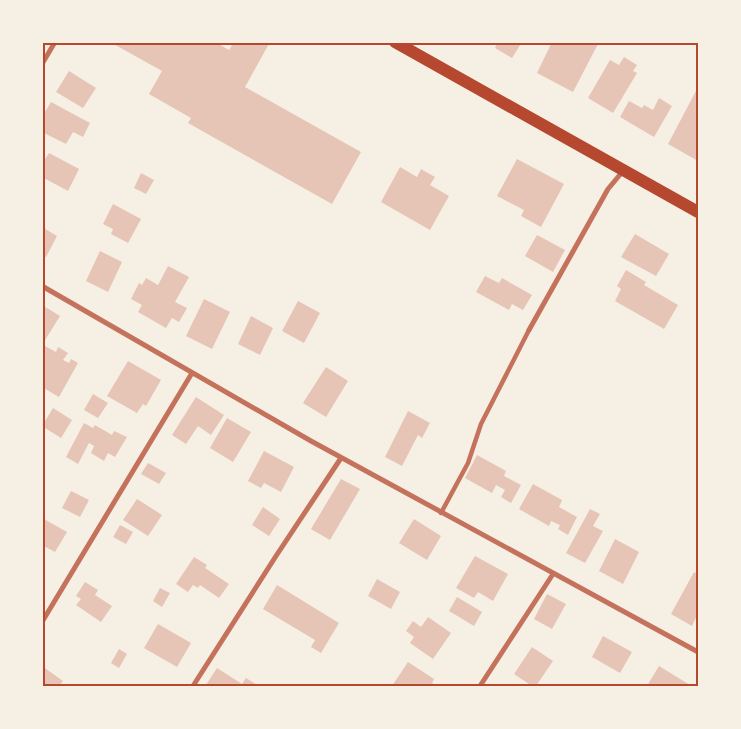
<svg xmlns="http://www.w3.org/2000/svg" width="741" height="729" viewBox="0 0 741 729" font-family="'Open Sans',sans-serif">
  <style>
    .building { fill: #e6c5b7 }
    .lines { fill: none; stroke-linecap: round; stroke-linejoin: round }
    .pedestrian { stroke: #c5725c; stroke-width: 4.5 }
    .minor { stroke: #c5725c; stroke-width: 5 }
    .primary { stroke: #b5482f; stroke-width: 12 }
    .neatline { fill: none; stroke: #b5482f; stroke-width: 2 }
  </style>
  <rect width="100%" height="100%" fill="#f6efe4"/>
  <path class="building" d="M110,42h105l14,8 5,-8h36l-25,45 116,65 -29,52 -144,-81 3,-5 -42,-24 13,-23z
    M498,42h24l-10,16 -17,-10z
    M552,42h47l-26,50 -36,-19z
    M624,57l13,8 -4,6 4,2 -24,40 -25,-15 22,-38 9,5z
    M69,71l27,17 -13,20 -27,-16z
    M698,87v74l-30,-17z
    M659,98l13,8 -18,31 -34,-20 9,-16 13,7 2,-3 9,5z
    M51,102l39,21 -7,14 -10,-5 -7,12 -24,-12v-15z
    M49,153l30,16 -11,22 -26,-14v-13z
    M517,159l47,25 -23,43 -20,-11 3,-6 -27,-14z
    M400,167l17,10 4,-8 14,8 -5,8 19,11 -19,34 -49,-28z
    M141,173l13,7 -8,14 -12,-6z
    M113,204l28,15 -13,24 -17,-9 2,-5 -10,-5z
    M42,227l15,9 -11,21 -4,-2z
    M635,234l34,20 -13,22 -35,-19z
    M537,235l28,15 -12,22 -28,-16z
    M100,251l22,11 -14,30 -22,-11z
    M168,266l21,11 -14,25 12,6 -8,14 -7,-4 -6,10 -28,-16 4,-7 -11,-6 8,-16 3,2 4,-7 12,7z
    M626,270l20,12 -2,3 34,20 -14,24 -49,-28 6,-12 -4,-3z
    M485,276l14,7 3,-5 30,17 -9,15 -11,-6 -3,6 -33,-18z
    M204,299l26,13 -18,37 -26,-13z
    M298,301l22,12 -16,30 -22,-12z
    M42,305l18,11 -18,29z
    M251,316l22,12 -13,27 -22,-11z
    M45,346l11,6 2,-5 10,6 -5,7 6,3 2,-4 7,4 -19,34 -17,-10v-36z
    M128,361l33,19 -15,26 -3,-2 -6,9 -30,-17z
    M326,367l22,14 -22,36 -23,-14z
    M93,394l15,9 -10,15 -14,-8z
    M196,397l28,18 -13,20 -13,-9 -12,18 -14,-9z
    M53,408l19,12 -11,18 -19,-12z
    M408,411l22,12 -8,15 -4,-3 -16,31 -17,-9z
    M227,418l24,14 -18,30 -23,-14z
    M84,423l9,5 2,-3 17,10 2,-4 13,6 -12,20 -7,-4 -4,8 -13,-8 3,-7 -5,-3 -11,21 -12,-7z
    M264,451l30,16 -13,25 -17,-9 -3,5 -13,-7z
    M477,455l29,16 -2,5 17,9 -10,18 -10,-6 4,-7 -9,-5 -4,8 -27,-15z
    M148,463l18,10 -7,11 -18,-10z
    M341,479l19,10 -30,51 -19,-11z
    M533,484l29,16 -3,7 18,10 -9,18 -10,-6 2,-4 -9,-4 -2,5 -30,-17z
    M71,491l18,9 -9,17 -18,-9z
    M137,499l25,16 -14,21 -25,-16z
    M263,507l17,12 -11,17 -17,-11z
    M590,509l10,5 -7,12 10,5 -18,32 -19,-10z
    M42,518l25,14 -12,20 -13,-7z
    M414,519l27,17 -14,24 -28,-17z
    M120,525l13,7 -7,12 -13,-7z
    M615,539l24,13 -16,32 -24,-13z
    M475,556l33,18 -15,27 -15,-9 -4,6 -18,-10z
    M194,557l13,8 -2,3 24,16 -10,14 -19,-13 -2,3 -5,-3 -5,7 -12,-8z
    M694,572l4,2v39l-6,13 -21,-12z
    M377,579l23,13 -9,17 -23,-13z
    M85,582l13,8 -3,5 17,11 -11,16 -25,-17 5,-6 -5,-3z
    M277,585l62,38 -18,30 -10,-6 4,-7 -52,-31z
    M160,588l10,5 -8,14 -9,-6z
    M547,594l19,10 -14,25 -18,-10z
    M457,597l25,15 -8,14 -25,-15z
    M428,617l23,16 -18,26 -23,-16 4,-6 -8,-6 7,-10 8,6z
    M158,624l33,19 -14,24 -33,-19z
    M603,636l29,16 -12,21 -28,-16z
    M532,647l21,14 -17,25h-4l-18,-12z
    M119,649l8,5 -8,14 -8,-5z
    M408,662l26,17 -2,4 6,3h-46z
    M42,666l21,15 -4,5h-17z
    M659,666l31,19 -1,1h-42z
    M217,668l25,16 4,-6 13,8h-52l-1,-1z"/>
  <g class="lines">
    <path class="pedestrian" d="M441,513l27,-50 13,-39 48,-94"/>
    <path class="minor" d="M42,64l13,-22
      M42,286l269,155 387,211
      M529,330l79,-141 15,-18
      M42,622l150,-249
      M193,686l83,-130 65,-98
      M480,686l73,-112"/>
    <path class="primary" d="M395,42l303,170"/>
  </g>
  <rect width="741" height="729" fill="none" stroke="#f6efe4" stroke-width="88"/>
  <rect x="44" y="44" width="653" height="641" class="neatline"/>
</svg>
